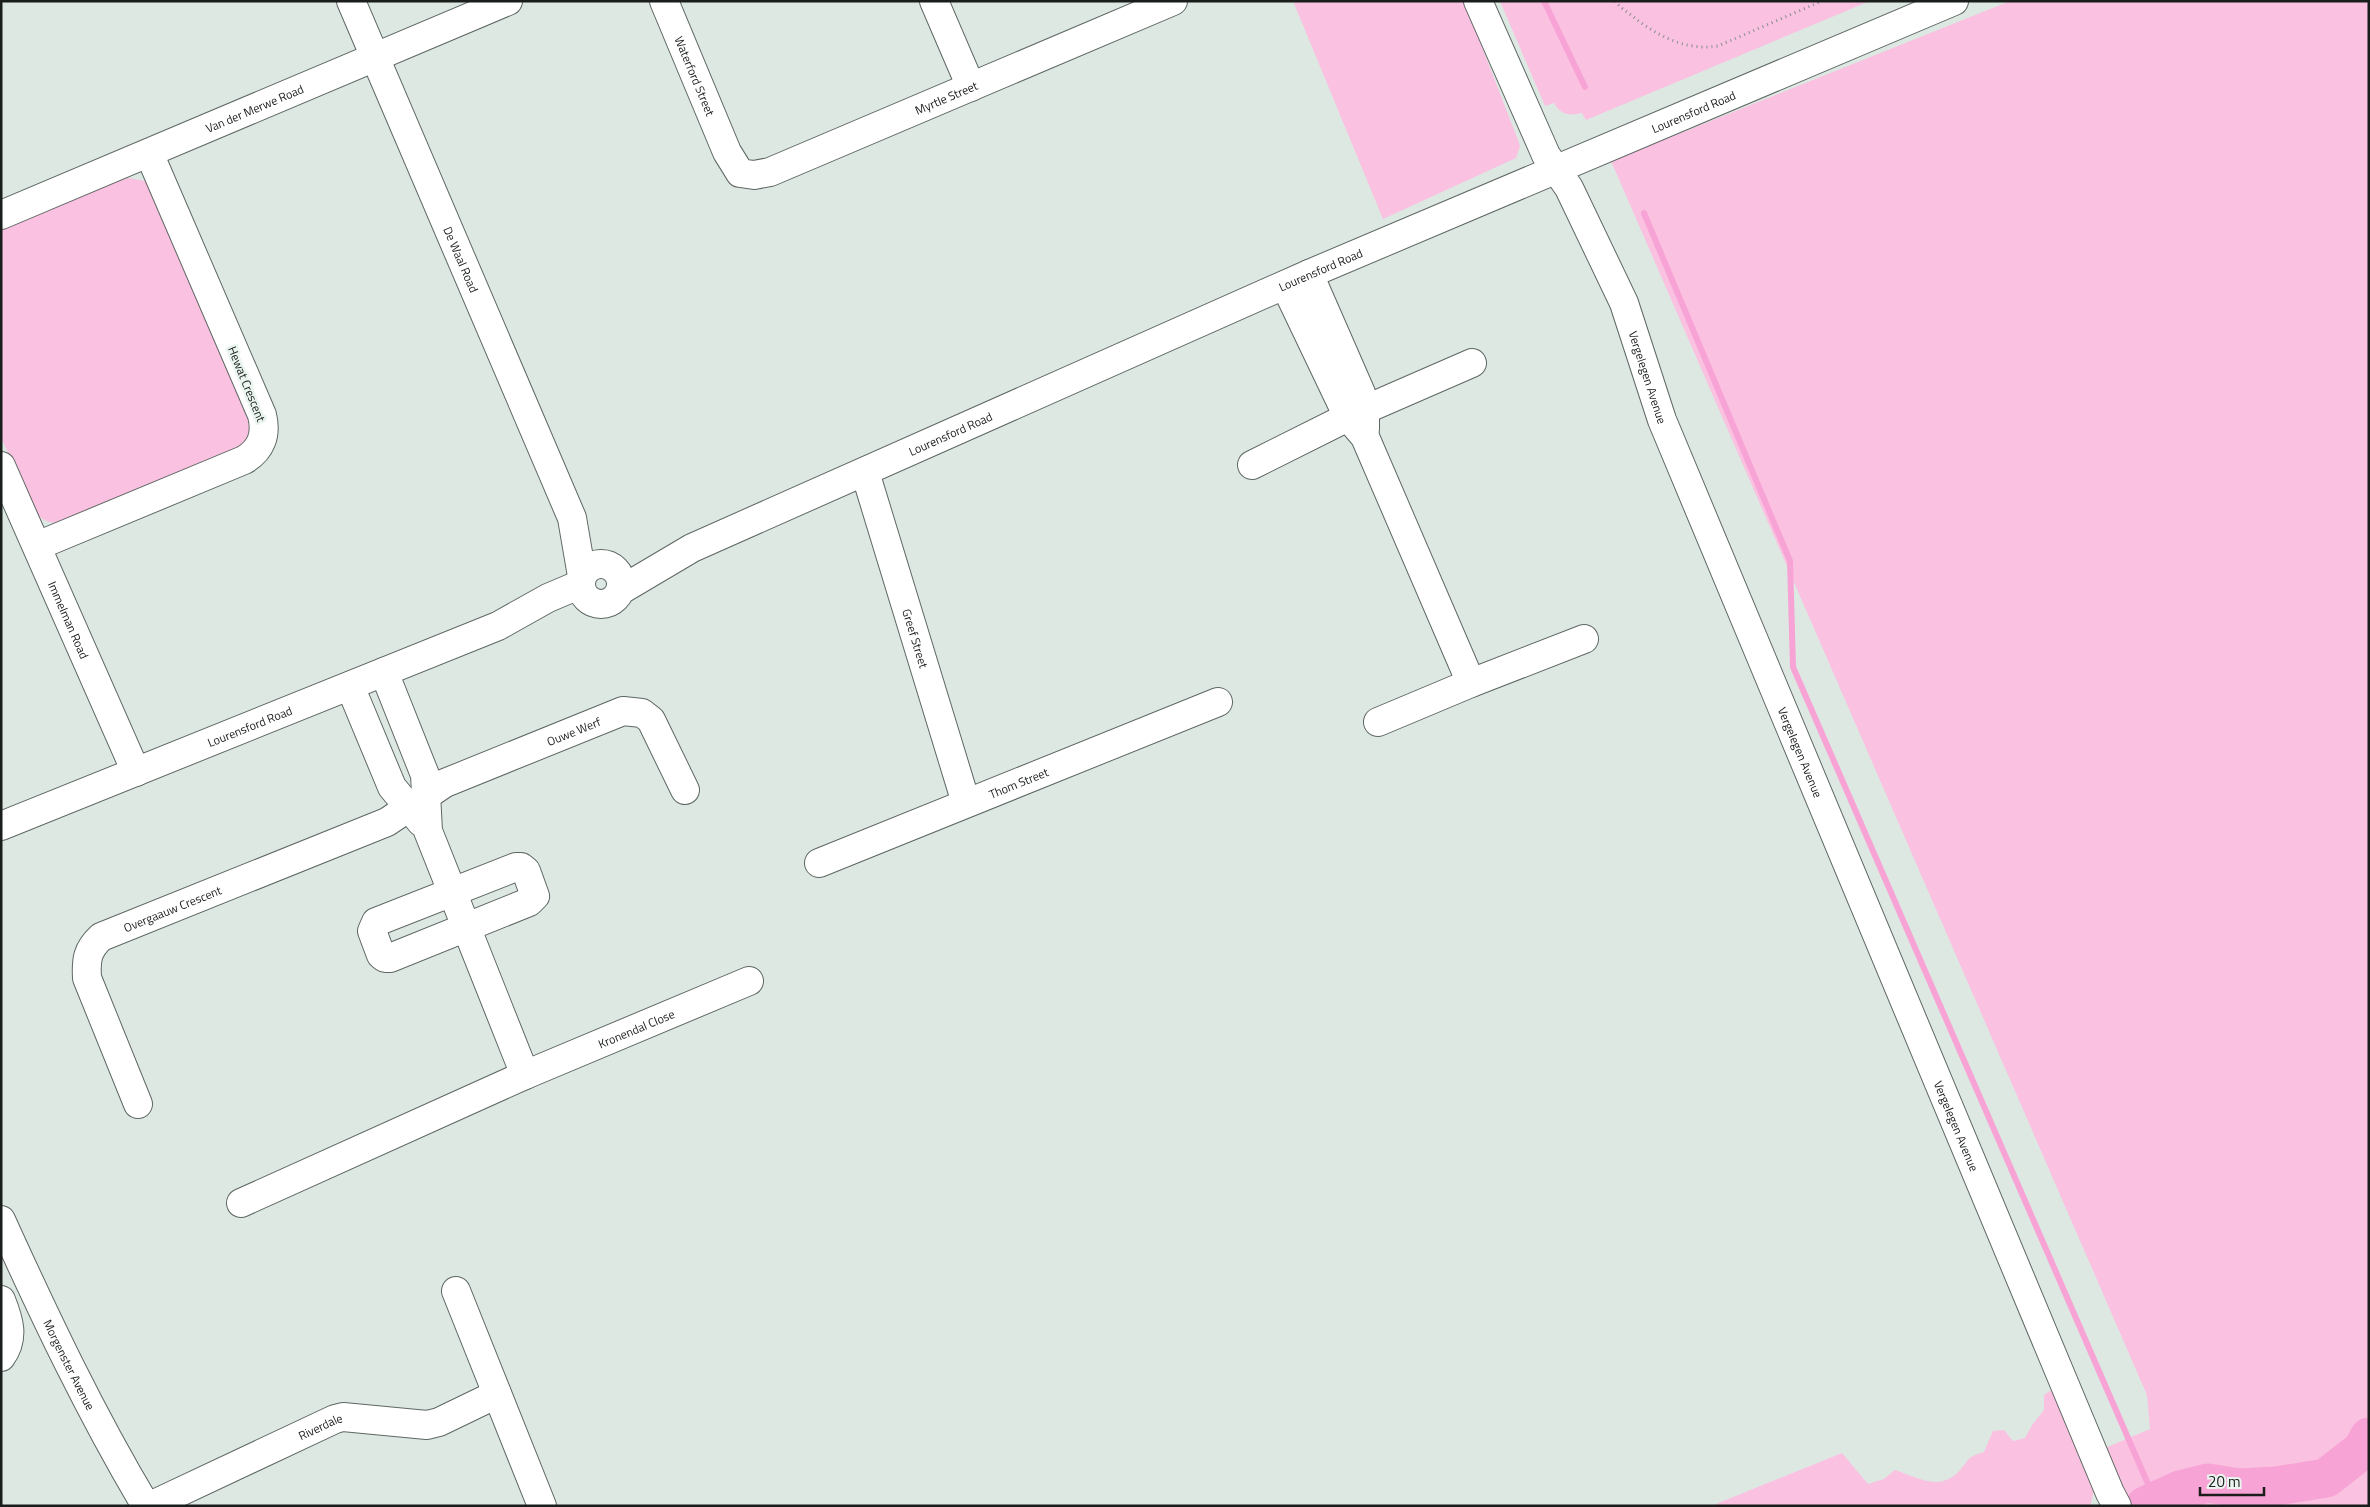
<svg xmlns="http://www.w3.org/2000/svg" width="2370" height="1507" viewBox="0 0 2370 1507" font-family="'Titillium Web',sans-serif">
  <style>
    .green { fill: #fac1e1 }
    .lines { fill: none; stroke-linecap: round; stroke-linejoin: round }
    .stream { stroke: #f8a3d5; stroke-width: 6 }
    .river { stroke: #f8a3d5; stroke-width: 39 }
    .minor-casing { stroke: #5e6763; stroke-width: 30 }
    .path { stroke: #878f8b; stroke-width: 3; stroke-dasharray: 1 4; stroke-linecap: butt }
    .minor { stroke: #fff; stroke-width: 28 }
    .labels { text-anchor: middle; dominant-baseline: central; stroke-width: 5; stroke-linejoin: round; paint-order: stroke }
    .street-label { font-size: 12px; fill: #191d1b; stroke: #ebf5f0 }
  </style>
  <rect width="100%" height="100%" fill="#dde8e3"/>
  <path class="green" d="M1293,1h171l54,139 2,6 -4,12 -133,61z
    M1500,1h370l-284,119 -4,-7c-12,3 -22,2 -28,-10l-9,3z
    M2010,1h359v1505h-238l-11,-18 -15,-40 45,-19 -3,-34 -536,-1234z
    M129,178l16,3 6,6 99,226 2,19 -9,13 -179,78c-13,1 -22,-2 -30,-12l-33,-74v-209l120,-49z
    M2050,1391h9l37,92 -6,23h-379l131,-53 26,31 16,-5 11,-9c22,7 45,23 65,0 12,-13 5,-12 24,-18l9,-21 11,-1 9,11 12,-3 7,-13 12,-15v-15z"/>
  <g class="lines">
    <path class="stream" d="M1544,1l41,86
      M1644,213l146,348 3,106 362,833"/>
    <path class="river" d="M2145,1506l35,-16 28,-7 31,5 37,-2 50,-8 36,-28 7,-13"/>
    <defs>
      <g id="minor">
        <path id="s1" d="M351,1l221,517 10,58"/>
        <path id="s2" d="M664,1l63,151 13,21 14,2 16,-3 403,-171"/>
        <path d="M934,1l37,86"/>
        <path id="s3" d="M1478,1l68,154 23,33 55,115 38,117 448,1073 7,13"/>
        <path id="s4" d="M1,215l507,-214"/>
        <path d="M1309,274l52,119 4,18v18"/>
        <path d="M1285,285l63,132 17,20 106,246"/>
        <path d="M1252,465l96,-48 124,-54"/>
        <path id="s5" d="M1,466l135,306"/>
        <path id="s6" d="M865,472l101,331"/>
        <path d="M37,546l207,-86c17,-10 23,-25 18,-45l-113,-262"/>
        <circle cx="601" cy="584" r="20"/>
        <path id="s7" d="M621,590l71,-42 617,-274 645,-273"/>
        <path d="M384,672l41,103 3,56 97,244"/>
        <path d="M350,686l42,101 29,35"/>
        <path d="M1378,722l93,-39 113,-44"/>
        <path id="s8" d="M1,826l497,-200 50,-28 33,-14"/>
        <path id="s9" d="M819,863l399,-161"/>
        <path d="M516,867h5l5,4 9,25 -6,6 -139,56h-5l-4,-3 -9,-24 4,-9z"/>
        <path id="s10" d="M138,1104l-51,-126c-1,-18 0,-28 14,-41l286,-115 58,-39 178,-72 19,2 9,7 34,70"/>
        <path id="s11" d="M241,1203l284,-128 224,-94"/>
        <path id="s12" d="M1,1220c44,97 90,194 145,286"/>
        <path d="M456,1291l86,215"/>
        <path d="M1,1300c8,20 14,38 0,57"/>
        <path id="s13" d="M150,1506l185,-87 8,-2 84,8 12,-3 58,-28"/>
      </g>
    </defs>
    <use href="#minor" class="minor-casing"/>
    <path class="path" d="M1615,1c6,8 14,12 21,18 24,18 51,32 82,27l104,-45"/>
    <use href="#minor" class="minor"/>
  </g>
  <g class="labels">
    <g class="street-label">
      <text stroke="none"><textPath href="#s2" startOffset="81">Waterford Street</textPath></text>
      <text stroke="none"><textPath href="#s2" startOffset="410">Myrtle Street</textPath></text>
      <text stroke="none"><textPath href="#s4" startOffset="275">Van der Merwe Road</textPath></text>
      <text stroke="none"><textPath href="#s7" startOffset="1175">Lourensford Road</textPath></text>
      <text stroke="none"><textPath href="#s1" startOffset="281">De Waal Road</textPath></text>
      <text stroke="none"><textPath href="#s7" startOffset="770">Lourensford Road</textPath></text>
      <text stroke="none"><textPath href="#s3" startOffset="414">Vergelegen Avenue</textPath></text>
      <text transform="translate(247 384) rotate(68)">Hewat Crescent</text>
      <text stroke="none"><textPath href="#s7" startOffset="365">Lourensford Road</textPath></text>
      <text stroke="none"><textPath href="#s5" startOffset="168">Immelman Road</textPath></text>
      <text stroke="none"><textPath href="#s6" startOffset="174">Greef Street</textPath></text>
      <text stroke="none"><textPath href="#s8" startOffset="268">Lourensford Road</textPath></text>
      <text stroke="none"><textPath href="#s10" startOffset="698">Ouwe Werf</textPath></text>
      <text stroke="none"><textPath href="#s3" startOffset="819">Vergelegen Avenue</textPath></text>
      <text stroke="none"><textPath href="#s9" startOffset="215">Thom Street</textPath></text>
      <text stroke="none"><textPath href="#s10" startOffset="258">Overgaauw Crescent</textPath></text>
      <text stroke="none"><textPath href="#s11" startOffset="432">Kronendal Close</textPath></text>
      <text stroke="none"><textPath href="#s3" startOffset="1224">Vergelegen Avenue</textPath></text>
      <text stroke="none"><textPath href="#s12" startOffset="160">Morgenster Avenue</textPath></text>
      <text stroke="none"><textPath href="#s13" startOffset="188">Riverdale</textPath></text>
    </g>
  </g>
  <rect width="2370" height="1507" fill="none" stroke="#191d1b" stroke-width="5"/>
  <path d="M2200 1487v8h64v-8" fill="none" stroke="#191d1b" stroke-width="2.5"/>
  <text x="2208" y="1487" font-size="15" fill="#191d1b" stroke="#ebf5f0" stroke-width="4" paint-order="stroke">20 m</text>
</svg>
